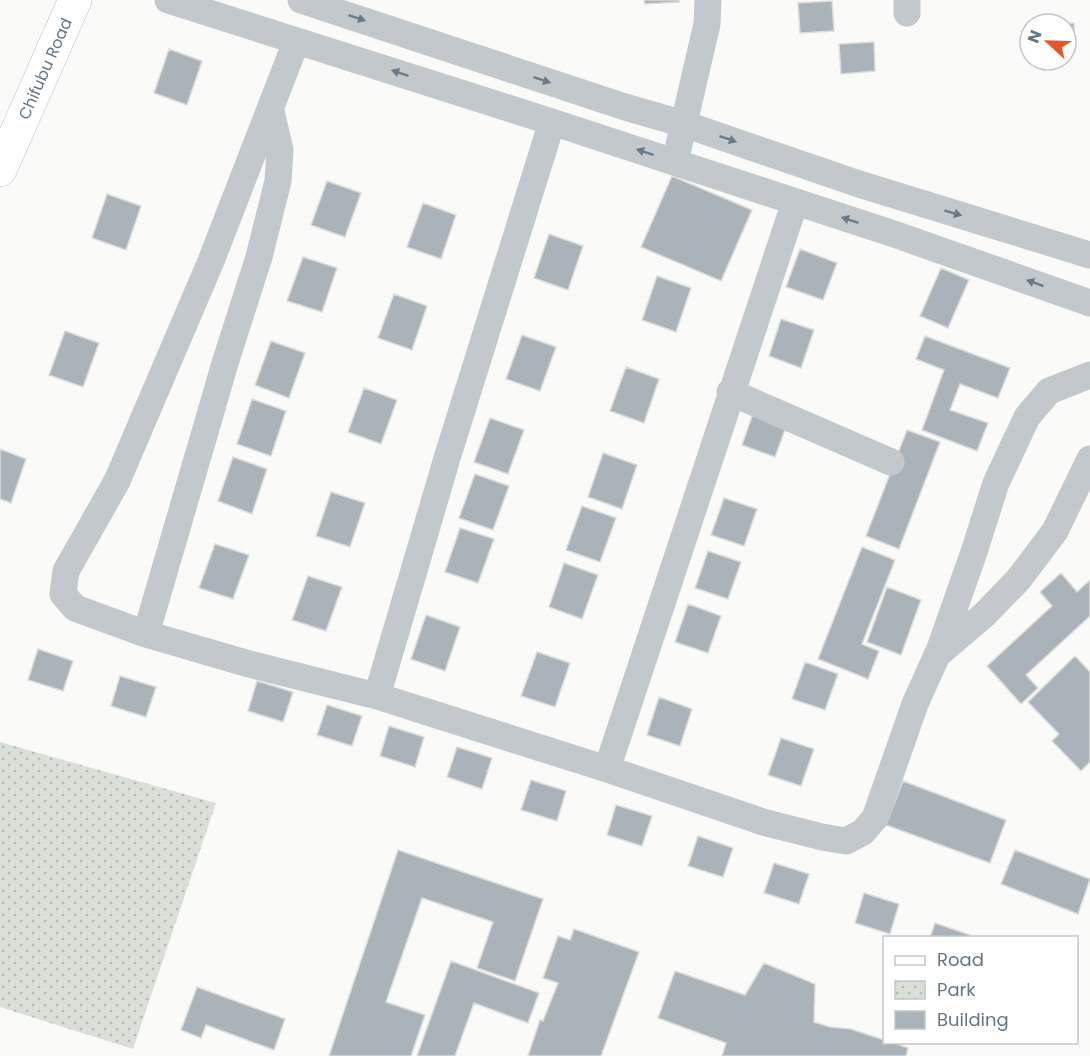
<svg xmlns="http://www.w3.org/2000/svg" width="1090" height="1056" viewBox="0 0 1090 1056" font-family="Poppins,sans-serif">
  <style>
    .park { fill: url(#park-dots) }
    .building { fill: #aab3b9; stroke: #dcdcda; stroke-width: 1.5 }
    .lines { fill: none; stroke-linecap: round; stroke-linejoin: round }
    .secondary-casing { stroke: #b3babf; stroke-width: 34 }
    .minor { stroke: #c3c8cc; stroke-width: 27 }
    .secondary { stroke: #fff; stroke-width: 33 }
    .oneway { fill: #6a7a87 }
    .labels { text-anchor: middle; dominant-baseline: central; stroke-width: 6; stroke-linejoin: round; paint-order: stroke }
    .street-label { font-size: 16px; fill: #657683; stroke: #fff }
  </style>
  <defs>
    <pattern id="park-dots" width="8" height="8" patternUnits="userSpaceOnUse" patternTransform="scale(1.5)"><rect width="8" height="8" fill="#dadfd7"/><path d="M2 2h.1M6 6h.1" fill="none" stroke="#b4b9b4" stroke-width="1.8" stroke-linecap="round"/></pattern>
  </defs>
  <rect width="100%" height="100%" fill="#fafaf8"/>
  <path class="park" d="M0,742l216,61 -83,246 -133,-42z"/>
  <path class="building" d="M644,0h35v2l-34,2z
    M832,1l2,30 -34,2 -2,-30z
    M1074,23l1,29 -9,1v-29h-8z
    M874,42l1,29 -34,3 -2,-30z
    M169,49l33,12 -15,44 -33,-12z
    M672,176l80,34 -31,71 -80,-34z
    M327,181l34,12 -16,44 -34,-12z
    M107,194l34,12 -15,44 -34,-12z
    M423,203l33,12 -15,44 -34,-12z
    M549,234l34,12 -15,44 -34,-12z
    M800,249l37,14 -14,37 -37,-13z
    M303,257l34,11 -15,44 -35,-11z
    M941,268l28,12 -21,48 -28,-12z
    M657,276l34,12 -15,44 -34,-12z
    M394,294l33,12 -15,44 -34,-12z
    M781,319l33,11 -13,38 -32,-12z
    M65,331l34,12 -16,44 -34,-12z
    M522,335l34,12 -16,44 -34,-12z
    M925,336l85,32 -12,30 -38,-14 -10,26 38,13 -11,28 -55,-21 22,-60 -28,-11z
    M271,341l34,12 -16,45 -34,-13z
    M626,367l33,12 -15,44 -34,-12z
    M364,388l33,12 -16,44 -33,-12z
    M252,399l34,12 -15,45 -34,-12z
    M757,402l34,11 -16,44 -33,-12z
    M490,418l34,12 -16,44 -34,-12z
    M907,430l33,12 -41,107 -33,-13z
    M0,449l26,10 -15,44 -11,-4z
    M603,453l34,12 -15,44 -34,-12z
    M233,457l34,12 -15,45 -34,-13z
    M475,474l34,12 -16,44 -34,-12z
    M331,492l34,11 -15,44 -34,-11z
    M724,498l33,11 -13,37 -33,-11z
    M582,506l34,12 -16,44 -34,-12z
    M460,528l34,11 -16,44 -33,-11z
    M215,544l34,11 -16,44 -34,-11z
    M862,547l33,13 -33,84 17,7 -11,28 -50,-20z
    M708,551l33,11 -13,37 -33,-11z
    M564,563l34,12 -16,44 -33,-12z
    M1061,573l16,19 13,-12v36l-64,59 12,13 -17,16 -34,-38 65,-60 -12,-14z
    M308,576l34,11 -16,44 -34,-11z
    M887,587l34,13 -20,55 -34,-13z
    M688,604l33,12 -13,37 -33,-11z
    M426,615l34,12 -15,44 -34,-12z
    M38,649l35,12 -10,30 -35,-11z
    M537,652l33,11 -15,44 -34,-11z
    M1075,656l15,16v90l-9,9 -29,-30 7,-7 -31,-32z
    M805,662l33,12 -13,36 -33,-11z
    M120,676l36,11 -10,30 -35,-11z
    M257,681l36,11 -10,30 -35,-11z
    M659,697l33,12 -12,37 -33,-11z
    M327,705l35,11 -10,30 -35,-11z
    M389,726l35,11 -9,30 -35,-11z
    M781,738l33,11 -13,37 -33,-11z
    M457,747l35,11 -10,31 -35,-12z
    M531,780l35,11 -9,30 -36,-11z
    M903,781l103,39 -16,43 -104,-38z
    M616,805l36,11 -10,30 -35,-11z
    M698,836l35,12 -10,29 -35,-11z
    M398,850l145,49 -28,82 -38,-13 16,-46 -71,-24 -36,104 39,13 -14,41h-82z
    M1015,850l75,29 -12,35 -77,-30z
    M774,863l35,11 -10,30 -35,-11z
    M864,893l35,11 -9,30 -35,-11z
    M935,923l35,12 -1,3h-39z
    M574,929l65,23 -38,104h-73l12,-36 3,1 15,-38 -15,-5 15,-42 12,4z
    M451,961l88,32 -11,30 -54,-20 -19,53h-38z
    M764,963l51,21 -1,38 16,5 21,2 33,11v2h8l16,6 -2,8h-184l4,-13 -68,-25 17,-47 70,24z
    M197,987l88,32 -11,31 -68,-25 -5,13 -20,-8z"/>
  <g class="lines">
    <defs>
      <g id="secondary">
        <path id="s1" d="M0,170l75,-170"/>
      </g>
    </defs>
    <use href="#secondary" class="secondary-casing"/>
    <path class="minor" d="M168,0l384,122 342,112 196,69
      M301,0l324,107 59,17 175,60 231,71
      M907,13v-13
      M296,42l-85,219 -94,220 -51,90 -3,23 12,14 71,26 103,30 128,32 230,73 156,53 59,15 24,4 17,-9 12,-14 40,-114 22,-49 47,-40 34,-35 37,-49 35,-72
      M675,162l32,-138 1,-24
      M730,392l161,70
      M146,634l80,-274 33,-103 19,-76 2,-31 -9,-39
      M938,654l36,-102 22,-69 31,-66 22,-26 41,-16
      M377,696l71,-241 104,-333
      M607,769l188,-567"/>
    <use href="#secondary" class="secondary"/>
  </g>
  <defs><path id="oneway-solid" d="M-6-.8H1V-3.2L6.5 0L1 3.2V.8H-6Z" transform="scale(1.5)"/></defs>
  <g class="oneway">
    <use href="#oneway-solid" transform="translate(357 18) rotate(18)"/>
    <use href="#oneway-solid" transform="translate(400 73) rotate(-162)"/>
    <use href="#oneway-solid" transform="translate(542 80) rotate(18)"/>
    <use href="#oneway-solid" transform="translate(728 139) rotate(19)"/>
    <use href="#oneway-solid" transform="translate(645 152) rotate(-162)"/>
    <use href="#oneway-solid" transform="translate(953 213) rotate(17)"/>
    <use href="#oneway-solid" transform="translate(850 220) rotate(-162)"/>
    <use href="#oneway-solid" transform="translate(1035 283) rotate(-160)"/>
  </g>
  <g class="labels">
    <g class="street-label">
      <text stroke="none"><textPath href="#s1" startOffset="111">Chifubu Road</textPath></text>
    </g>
  </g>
  <rect x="883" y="936" width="195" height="108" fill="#ffffff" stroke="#c1c8cd" stroke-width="1.5"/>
  <rect x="895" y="956" width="30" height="9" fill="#ffffff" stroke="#c1c8cd" stroke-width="1.5"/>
  <text x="937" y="966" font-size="18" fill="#657683">Road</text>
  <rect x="895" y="981" width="30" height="18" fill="url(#park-dots)" stroke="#c1c8cd" stroke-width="1.5"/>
  <text x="937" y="996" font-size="18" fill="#657683">Park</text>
  <rect x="895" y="1011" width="30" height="18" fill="#aab3b9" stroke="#c1c8cd" stroke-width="1.5"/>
  <text x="937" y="1026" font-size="18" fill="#657683">Building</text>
  <g transform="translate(1048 42) rotate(292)"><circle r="28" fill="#ffffff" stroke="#c1c8cd" stroke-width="1.5"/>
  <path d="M0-4.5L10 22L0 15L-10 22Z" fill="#e4572e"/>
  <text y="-9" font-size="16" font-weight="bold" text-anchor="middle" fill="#657683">N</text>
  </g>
</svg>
